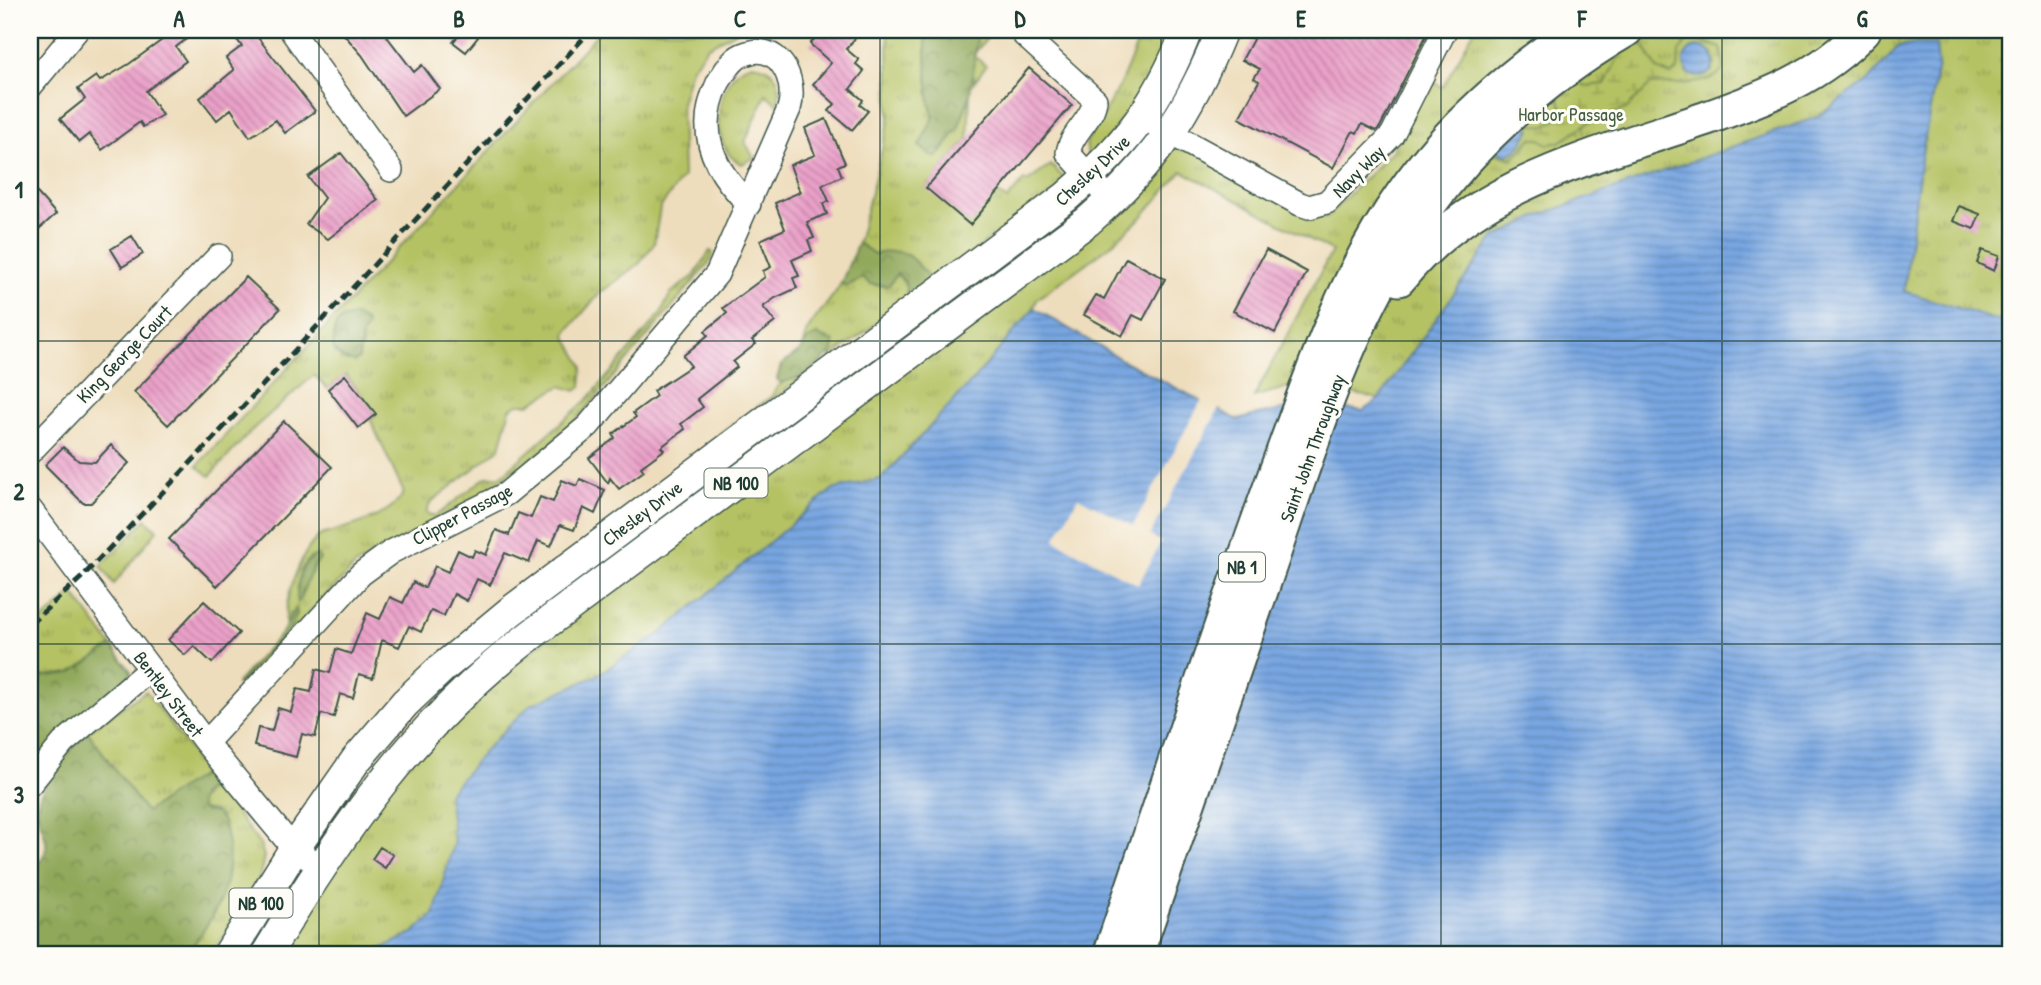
<svg xmlns="http://www.w3.org/2000/svg" width="2041" height="985" viewBox="0 0 2041 985" font-family="'Patrick Hand',sans-serif">
  <style>
    .grass { fill: url(#grass-tufts); stroke: #6a804c; stroke-width: 2; fill-rule: evenodd }
    .forest { fill: url(#forest-crowns); stroke: #587247; stroke-width: 2 }
    .wetland { fill: url(#wetland-marsh); stroke: #6a804c; stroke-width: 2; fill-rule: evenodd }
    .water { fill: url(#water-rules); stroke: #4c728a; stroke-width: 2 }
    .pier { fill: #eeddbc }
    .building { fill: url(#building-back-hatch) }
    .lines { fill: none; stroke-linecap: round; stroke-linejoin: round }
    .minor-casing { stroke: #3e5548; stroke-width: 26 }
    .major-casing { stroke: #3e5548; stroke-width: 33 }
    .highway-casing { stroke: #3e5548; stroke-width: 37 }
    .minor { stroke: #fff; stroke-width: 23 }
    .major { stroke: #fff; stroke-width: 30 }
    .highway { stroke: #fff; stroke-width: 33 }
    .rail { stroke: #1f3d34; stroke-width: 5; stroke-dasharray: 10 5; stroke-linecap: butt }
    .grid { fill: none; stroke: #1f3d34; stroke-width: 2; stroke-opacity: 0.55 }
    .labels { text-anchor: middle; dominant-baseline: central; stroke-width: 6; stroke-linejoin: round; paint-order: stroke }
    .shield { fill: #fdfcf7; stroke: #62766e; stroke-width: 2 }
    .shield-label { font-size: 18px; font-weight: bold; fill: #1f3d34 }
    .park-label { font-size: 19px; fill: #445e40; stroke: #fdfcf7 }
    .street-label { font-size: 19px; fill: #1f3d34; stroke: #fdfcf7 }
    .neatline { fill: none; stroke: #1f3d34; stroke-width: 2.5 }
    .grid-label { font-size: 23px; text-anchor: middle; font-weight: bold; fill: #1f3d34 }
  </style>
  <defs>
    <pattern id="grass-tufts" width="24" height="20" patternUnits="userSpaceOnUse" patternTransform="scale(1.75)"><rect width="24" height="20" fill="#b5c264"/><path d="M3 7l-1-3M5 7V3M7 7l1-3M15 17l-1-3M17 17v-4M19 17l1-3" fill="none" stroke="#939f53"/></pattern>
    <pattern id="forest-crowns" width="20" height="18" patternUnits="userSpaceOnUse" patternTransform="scale(1.75)"><rect width="20" height="18" fill="#90a85a"/><path d="M2 6a3 3 0 1 1 6 0M12 15a3 3 0 1 1 6 0" fill="none" stroke="#758a4b"/></pattern>
    <pattern id="wetland-marsh" width="20" height="14" patternUnits="userSpaceOnUse" patternTransform="scale(1.75)"><rect width="20" height="14" fill="#b5c264"/><path d="M1 5h8M5 5V1M11 12h8M15 12V8" fill="none" stroke="#939f53"/></pattern>
    <pattern id="water-rules" width="6" height="5" patternUnits="userSpaceOnUse" patternTransform="scale(1.75)"><rect width="6" height="5" fill="#78a6e1"/><path d="M0 2.5h6" fill="none" stroke="#6288b7"/></pattern>
    <pattern id="building-back-hatch" width="6" height="6" patternUnits="userSpaceOnUse" patternTransform="scale(1.75)"><rect width="6" height="6" fill="#eba0c9"/><path d="M-1 5l2 2M0 0l6 6M5-1l2 2" fill="none" stroke="#be84a4"/></pattern>
  </defs>
  <rect width="100%" height="100%" fill="#fdfcf7"/>
  <filter id="ink" filterUnits="userSpaceOnUse"><feTurbulence type="fractalNoise" baseFrequency=".0143" numOctaves="2"/><feDisplacementMap in="SourceGraphic" scale="14" xChannelSelector="R" yChannelSelector="G"/><feConvolveMatrix kernelMatrix="1 2 1 2 8 2 1 2 1" color-interpolation-filters="sRGB"/></filter>
  <filter id="wash" filterUnits="userSpaceOnUse"><feTurbulence type="fractalNoise" baseFrequency=".00686" numOctaves="4" result="noise"/><feDisplacementMap in="SourceGraphic" scale="28" xChannelSelector="R" yChannelSelector="G"/><feGaussianBlur stdDeviation="1.57" result="paint"/><feColorMatrix in="noise" values="0 0 0 0 0 0 0 0 0 0 0 0 0 0 0 0 0 1.4 0 .05"/><feComposite in="paint" operator="in"/></filter>
  <g filter="url(#wash)">
    <rect width="100%" height="100%" fill="#eeddbc"/>
    <path class="grass" d="M601,30h138l-31,16 -17,23 -10,34 2,74 -23,31 -6,36 -15,20 -39,29 -32,37 -2,6 17,30 -2,21 -5,4 -15,-5 -32,18h-11l-8,5 -10,39 -70,55 -4,10 8,3 6,-3 46,-36 15,-1 88,-78 71,-83 11,-22 23,-17 16,-25 3,2 -4,10 -127,151 -39,36 -63,45 -124,70 -69,71 10,-22 -7,-1 -4,14c-3,-25 13,-73 33,-91 28,-10 69,-16 85,-43l-34,-74 6,-5 -30,-39 -18,14 -14,-14 -60,53 -44,48 -13,-10zM355,316l7,20v10l-15,15 -12,-8 -1,-23 8,-11zM310,558l2,8 -13,36 2,-32z
      M888,30h37c2,21 1,72 9,87l-15,29 22,7 17,-25 12,-33 -2,44 -41,49 70,5 10,7 17,-20 3,2 24,-17 17,17 -139,102c-1,-10 -4,-11 -10,-18 -15,-17 -23,-14 -45,-12l-16,-11 31,-121z
      M978,30h16l-21,25 13,11 -12,16c-3,-19 2,-34 4,-52z
      M1143,30h30l-24,55 -60,77 -3,-19 34,-58z
      M1474,30h537v295l-107,-33 16,-127 18,-102 -40,-16 -27,31 -54,39 -277,98 -47,24 -114,160 -64,-13h-23l-38,11 78,-146 -150,-80 -41,47 -34,30 -70,51 -3,9 -60,71 -93,100 -49,11 -172,144 -66,43 -64,28 -42,42 -40,47 6,48 -20,73 -21,18 -44,22h-103l142,-206 441,-350 322,-265 155,84 67,-68 36,-70 14,7z
      M753,64c22,2 31,20 24,40l-11,-10 -21,48 9,16 -12,6c-36,-13 -28,-94 11,-100z
      M897,274l17,22 -83,61 -2,-18 -13,-4 -12,9c-2,-17 29,-43 37,-61l6,3 16,-8 11,7 14,1z
      M800,375h5l-101,75 16,-17 52,-37c4,-12 16,-17 28,-21z
      M146,519l11,11 -43,54 -13,-18z
      M73,593l39,53 -41,27 -41,5v-46z
      M146,691l60,81 -60,40 -59,-81z
      M214,783l46,62 4,11 -4,20 -48,79h-26c20,-27 39,-52 42,-87l-13,-56 -14,-2 -3,-7z"/>
    <path class="forest" d="M925,30h53l-8,65 -12,33 -21,29 -5,-1 -13,-10 15,-29c-8,-16 -7,-65 -9,-87z
      M858,243l16,11c24,-3 28,-7 45,12 6,7 9,8 10,18l-15,12 -7,-3 -2,-12 -8,-7 -9,12 -18,-2 -7,-6 -17,8 -5,-3z
      M355,316l10,4 2,7 -5,9 -3,22 -4,4 -12,-3 -10,-11 2,-22 7,-7z
      M816,335l18,7 -1,10 -28,23 -24,8 -4,-4 4,-14 18,-13 8,-12z
      M317,555l3,4c-14,13 -16,40 -23,43 0,-18 2,-40 20,-47z
      M296,608l1,6 -10,22 -49,50 -1,-3 45,-50z
      M112,646l20,27 -102,96v-91l41,-5z
      M87,731l59,81 60,-40 8,11c-9,8 -19,15 -12,27 4,2 11,1 15,4 6,4 8,13 9,20 11,47 -13,85 -40,121h-156v-85c35,-24 2,-46 8,-68 7,-27 32,-50 49,-71z"/>
    <path class="wetland" d="M1688,40h11l22,8 3,20c-12,20 -56,15 -74,17l-24,24 -38,14 -28,19 -12,2 -8,-5h-9l-18,20 -19,-6c-6,-16 6,-25 18,-33l32,7 12,-7 6,-12 -8,-20 10,-10 8,-1 13,9 20,-2 18,-36 11,-6 9,3 14,24 14,6 7,-6 1,-17zM1692,48l21,6 2,9c-4,12 -17,16 -29,10l1,-18zM1516,124l12,2 2,5 -14,20 -14,3 -5,-10 11,-15z"/>
    <path class="water" d="M1915,44h21l2,20 -18,101 -16,126 107,34v630h-1642l44,-22 21,-18 20,-73 -6,-48 40,-47 42,-42 64,-28 66,-43 172,-144 49,-11 93,-100 60,-71 90,53 114,59c45,-13 79,-16 125,-9l16,-12 114,-160 47,-24 277,-98 54,-39 27,-31z
      M1684 62a15 15 0 1 1 30 0a15 15 0 1 1-30 0Z
      M1521,124l10,5 -15,22 -10,4 -7,-2 -2,-4z"/>
    <path class="pier" d="M1203,398l17,9 -70,128 11,7 -23,43 -83,-45 23,-43 55,29z"/>
    <g id="blocks">
      <path class="building" d="M176,30h22l-22,17 10,14 -40,30 16,24 -19,12 -3,-5 -38,28 -13,-16 -10,8 -19,-23 25,-20 -7,-10 18,-13 4,5 29,-17z
        M252,30l63,81 -30,22 -9,-13 -26,17 -19,-28 -14,11 -17,-22 34,-28 -8,-12 16,-12 -5,-6z
        M340,30h42l32,42 8,-7 18,24 -37,27 -41,-61z
        M463,30h7l8,7 -12,15 -13,-10z
        M822,30h40l-16,19 13,11 -3,4 8,7 -14,18 13,11 -3,5 8,6 -16,19 -23,-19 6,-7 -22,-20 18,-21 -21,-19z
        M1258,30h171l-49,97 -4,4 -14,-7 -5,9 -4,-2 -20,37 -94,-50 20,-37 -5,-3 6,-9 -18,-9z
        M1029,68l43,37 -102,120 -44,-37z
        M826,119l19,44 -7,3 4,10 -20,9 7,16 -6,3 4,10 -20,8 7,16 -6,2 4,11 -20,9 7,16 -6,2 4,10 -22,10 -12,9 12,15 -23,18 4,4 -23,18 4,5 -40,32 6,8 -22,17 4,5 -24,18 3,3 -23,17 3,4 -25,18 -9,-11 -2,5 -19,-25 26,-20 -2,-4 23,-17 -3,-4 23,-17 -3,-5 38,-25 -8,-10 25,-21 -3,-4 22,-18 -4,-5 42,-31 -2,-6 8,-4 -11,-27 25,-11 -10,-26 25,-11 -10,-27 25,-10 -10,-27z
        M341,153l37,47 -50,39 -22,-15 18,-26 -16,-21z
        M30,185l26,29 -26,23z
        M1959,206l21,8 -6,15 -21,-8z
        M132,236l11,18 -21,13 -11,-18z
        M1266,250l41,22 -32,61 -42,-22z
        M1982,250l17,6 -5,15 -17,-8z
        M1126,258l39,21 -22,41 -10,-5 -11,21 -38,-21 12,-20 8,4z
        M246,277l34,32 -112,116 -34,-33z
        M345,375l31,39 -18,14 -30,-39z
        M284,421l48,46 -115,119 -48,-47z
        M111,445l18,18 -38,40h-8l-38,-38 18,-18 16,14 16,1z
        M580,479l25,11 -10,24 -12,-6 -9,22 -14,-5 -9,21 -13,-5 -9,22 -24,-10 -15,32 -13,-6 -10,22 -13,-7 -10,22 -13,-5 -10,21 -12,-6 -10,21 -17,-7 -9,38 -14,-4 -6,24 -13,-4 -6,23 -13,-3 -6,23 -13,-3 -6,23 -42,-11 4,-18 14,3 6,-23 13,4 6,-23 14,3 5,-23 14,4 6,-24 15,5 16,-41 13,6 10,-22 13,6 10,-21 12,6 10,-22 13,6 10,-22 14,7 3,-7 11,5 10,-25 13,5 9,-22 13,5 9,-21 13,5 9,-22 15,6z
        M204,601l35,32 -27,30 -18,-17 -9,9 -17,-15z
        M380,847l13,8 -8,13 -13,-9z"/>
    </g>
  </g>
  <g filter="url(#ink)">
    <use href="#blocks" fill-opacity="0" stroke="#3e5548" stroke-width="2"/>
    <g class="lines">
      <defs>
        <path id="minor" d="M291,30l100,140
          M1028,30l-4,5 71,65c-2,20 -24,32 -27,53l43,48
          M30,87l47,-57
          M1157,126l143,78 9,3 18,-5 65,-67 53,-105
          M30,452l189,-196
          M30,509l176,234 88,106 28,18
          M206,743l155,-169 30,-22 115,-58 82,-68 129,-152 72,-165c9,-30 -11,-70 -47,-54 -11,5 -18,18 -24,28 -23,48 -4,88 31,121
          M30,784l33,-41 87,-74"/>
        <path id="major" d="M228,955l66,-106 62,-89 49,-57 36,-34 70,-58 555,-414c60,-52 92,-92 121,-167
          M266,955c76,-125 147,-230 265,-320l557,-414c68,-60 100,-107 134,-191"/>
        <path id="highway" d="M1399,279c75,-95 196,-123 305,-160 60,-21 117,-42 160,-89
          M1110,955c54,-159 106,-320 164,-478 36,-98 68,-198 129,-284 44,-63 110,-122 174,-163
          M1136,955c42,-122 84,-245 126,-367 37,-106 69,-218 124,-316 55,-101 141,-184 240,-242"/>
      </defs>
      <use href="#minor" class="minor-casing"/>
      <use href="#major" class="major-casing"/>
      <use href="#highway" class="highway-casing"/>
      <use href="#minor" class="minor"/>
      <use href="#major" class="major"/>
      <use href="#highway" class="highway"/>
      <path class="rail" d="M30,624l51,-46 118,-124 392,-424"/>
    </g>
  </g>
  <path class="grid" d="M319,30v925M600,30v925M880,30v925M1161,30v925M1441,30v925M1722,30v925M30,341h1981M30,644h1981"/>
  <g class="labels">
    <g class="shield">
      <rect x="704.5" y="468.5" width="63" height="29" rx="5"/>
      <rect x="1219" y="552.5" width="46" height="29" rx="5"/>
      <rect x="229.5" y="888.5" width="63" height="29" rx="5"/>
    </g>
    <g class="shield-label">
      <text x="736" y="483">NB 100</text>
      <text x="1242" y="567">NB 1</text>
      <text x="261" y="903">NB 100</text>
    </g>
    <g class="park-label">
      <text x="1571" y="114">Harbor Passage</text>
    </g>
    <g class="street-label">
      <text transform="translate(1092 170) rotate(-43)">Chesley Drive</text>
      <text transform="translate(1358 171) rotate(-45)">Navy Way</text>
      <text transform="translate(124 354) rotate(-46)">King George Court</text>
      <text transform="translate(1312 448) rotate(-70)">Saint John Throughway</text>
      <text transform="translate(642 513) rotate(-37)">Chesley Drive</text>
      <text transform="translate(462 514) rotate(-28)">Clipper Passage</text>
      <text transform="translate(169 694) rotate(53)">Bentley Street</text>
    </g>
  </g>
  <rect width="2041" height="985" fill="none" stroke="#fdfcf7" stroke-width="77"/>
  <rect x="38" y="38" width="1964" height="908" class="neatline"/>
  <g class="grid-label">
    <text x="179" y="27">A</text>
    <text x="459" y="27">B</text>
    <text x="740" y="27">C</text>
    <text x="1020" y="27">D</text>
    <text x="1301" y="27">E</text>
    <text x="1582" y="27">F</text>
    <text x="1862" y="27">G</text>
    <text x="19" y="198">1</text>
    <text x="19" y="500">2</text>
    <text x="19" y="803">3</text>
  </g>
</svg>
